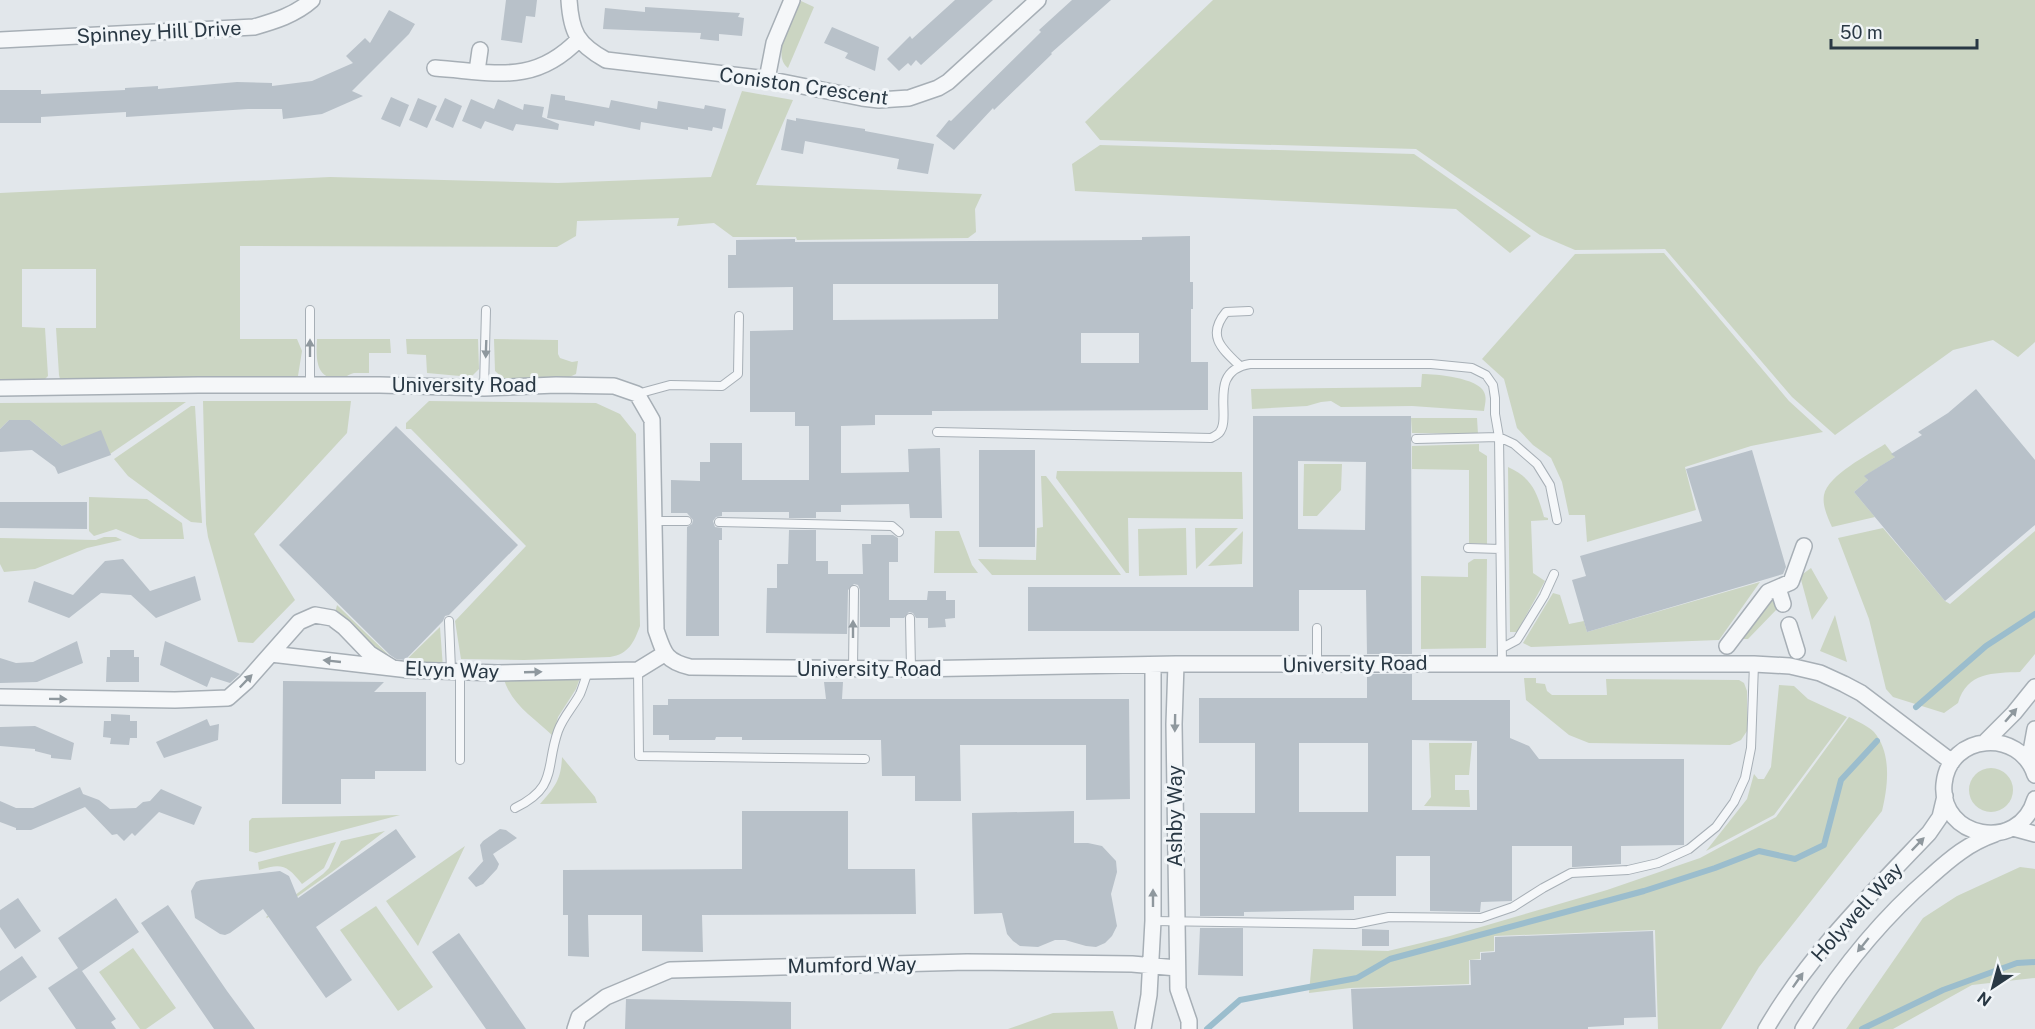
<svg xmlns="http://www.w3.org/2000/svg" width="2035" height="1029" viewBox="0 0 2035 1029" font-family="'Public Sans',sans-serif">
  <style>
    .green { fill: #cbd5c2 }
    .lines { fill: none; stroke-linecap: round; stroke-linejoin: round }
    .stream { stroke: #9bbdcd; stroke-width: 6 }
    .building { fill: #b8c1c9; fill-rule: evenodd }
    .lane-casing { stroke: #a7afb6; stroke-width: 10 }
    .street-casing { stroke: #a7afb6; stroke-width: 18 }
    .lane { stroke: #f5f7f9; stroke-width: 8 }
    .street { stroke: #f5f7f9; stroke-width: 15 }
    .oneway { fill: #8f989e }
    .labels { text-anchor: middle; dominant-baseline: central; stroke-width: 6; stroke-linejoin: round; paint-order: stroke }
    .street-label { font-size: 20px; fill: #293844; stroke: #f1f5f8 }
  </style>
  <rect width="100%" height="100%" fill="#e2e7eb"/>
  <path class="green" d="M1213,0h822v342l-17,15 -25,-17 -40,10 -118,85 -43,-38 -127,-148 -90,1 -35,-15 -124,-86 -316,-9 -15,-18z
    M801,1l13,6 -26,61c-18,-14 6,-51 13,-67z
    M742,91l51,9 -37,85 226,9 -7,15 1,23 -8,6 -171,2 -1,-3h-63l-19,-14 -37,3 2,-8 -102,3 -1,15 -19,11 -317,-1v93h57l5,12 -5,31 -233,-1 -4,-2 -1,-4 -3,-47h40v-59h-74v58l23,1 3,48 -6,6 -42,-2v-187l330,-16 228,6 153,-6z
    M1100,145l314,9 117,82 -21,17 -54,-44 -381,-18 -3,-27z
    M1664,253l125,148 34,31 -72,14 -66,21 11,43 -109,32 -2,-27h-16l-7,-33 -11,-24 -18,-13 -16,-17 -13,-49 -22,-20 93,-105z
    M317,339h73l1,14h-22v20c-4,0 -10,0 -15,0 -5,1 -9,5 -14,5 -25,3 -24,-21 -23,-39z
    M406,339h72l1,30 -8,8 -44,-4 -1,-18 -19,-1z
    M494,339l64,1v14l2,4 12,4 6,-1 -2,13 -13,6 -59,-1 -9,-8z
    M1422,374c14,0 56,4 62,18 3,6 1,12 0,19l-72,-5 -71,1 -10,-6 -10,1 -14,4 -55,3 -1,-20 170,-2z
    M203,401h148l-4,32 -93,101 41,66 -42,43 -15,-1 -30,-105 -2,-13z
    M429,401l167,2 24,11 16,20 4,192c-6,16 -11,28 -30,31l-86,3 -63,-1 -6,-38 71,-75 -115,-117h-5v-6z
    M186,402l-76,52 -48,-8 -32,-26h-21l-9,9v-26z
    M191,406h4l7,117 -11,-1 -6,-4 -57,-42 -14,-17z
    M1411,418h66l1,16 -66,-1z
    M1479,444v7l8,5v88l-18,-1v-73l-57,-1v-23z
    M1885,444l10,13 -30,19 3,4 -14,12 21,25 -43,10c-4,-9 -10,-21 -8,-32 4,-20 44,-40 61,-51z
    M1304,464h38l-1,26 -24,26h-14z
    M1508,467c24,11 29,25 36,50l4,1v2l-17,1 2,52 12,8 -28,51h-7z
    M1057,471l185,1 1,47 -115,-1 1,55h-3l-70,-95z
    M1041,476h5l75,99h-129l-14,-16 58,1 1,-32 6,-1z
    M89,497l58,2 35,24 2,16h-44l-24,-10 -22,7 -5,-5z
    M1186,528l1,47 -48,1 -1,-47z
    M1195,528h43l-42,41z
    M1883,528l62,73 5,3 85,-73v123l-15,18c-27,1 -53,0 -62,31l-14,10 -51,-16 -7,-8 -17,-70 -31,-81z
    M935,531h24l13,34 6,8h-44z
    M1243,531l-1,33 -34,2z
    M104,537h12l6,3 -35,8 -52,21 -31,3 -4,-8v-26l96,2z
    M1474,559h13l-1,89 -65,1v-73l47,1v-14z
    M1811,568l17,30 -16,22 -12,-44z
    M1760,582l-41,58 -188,7 -8,-4 30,-50 7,2 9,29 15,-3 3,11z
    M1772,595l5,14 -29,30h-13z
    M337,605l63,61 40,-39 3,41 -52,-2 -57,-49z
    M1835,615l12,47 -27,-11z
    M581,675l-5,14 -18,28 -5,19c-20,-19 -43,-32 -50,-60z
    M1524,678h12v5l9,1 2,7 5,4h55l-1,-16 133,1 5,3 3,8v40l-6,9 -11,5 -141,-2 -20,-8 -43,-35z
    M1779,685l15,1 14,13 39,18 -73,98 -68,36 41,-52 7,-25 4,5h6l7,-12z
    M1849,717c8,4 19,9 25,15 18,21 14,54 8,79l-123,156 -38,62h-63l-3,-99 -161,6v15l-14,1v7l-11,1v24l-119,4 -41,5 4,-44 75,2 62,-15 157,-46 93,-32 76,-41z
    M1429,743h43l-3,32h-14v15h14l1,17 -46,-1 7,-9z
    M562,757l33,40 2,6 -57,1c15,-17 21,-24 22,-47z
    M1969 790a22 22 0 1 1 44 0a22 22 0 1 1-44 0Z
    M400,815l-144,38 -7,-2v-30l3,-3z
    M385,831l-53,41 -65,46 -1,-1 57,-43 6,-6 12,-27z
    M336,842l-12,26 -22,16c-15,-19 -20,-21 -43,-14l-1,-8z
    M465,846l-47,100 -32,-45z
    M2020,867l15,2v109l-63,7 -79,44h-47l77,-111 34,-22z
    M376,906l57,81 -35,24 -58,-81z
    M133,948l43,60 -30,21h-6l-41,-57z
    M1113,1011l5,18h-110l45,-16z"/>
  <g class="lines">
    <path class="stream" d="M1916,707l70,-61 49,-32
      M1207,1029l33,-29 117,-22 33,-19 254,-68 71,-23 44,-17 36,8 29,-14 17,-65 36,-39
      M1862,1029l81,-39 74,-27 18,-1"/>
  </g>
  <path class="building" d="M506,0h31l-2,17 -9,-1 -4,27 -21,-3z
    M955,0h38l-72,65 -5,-5 -5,6 -3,-3 -9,8 -12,-12 23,-23 2,3z
    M1072,0h39l-60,53 1,1 -58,56 -1,-2 -39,42 -18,-14 13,-16 2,1 90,-89 -2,-2z
    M645,7l95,6 -2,4 6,1 -2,18 -23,-2v7l-19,-2 1,-6 -98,-4 2,-21 40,4z
    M389,10l26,14 -6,10 -57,57 11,5 -41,18 -39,5 -1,-10h-34l-122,8v-5l-85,5v6h-41v-33h41v4l84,-4v-2l33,-2v3l79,-7 35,1v3l40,-5 41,-18 -7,-7 19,-18 5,5z
    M832,27l47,20 -4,24 -30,-13 3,-5 -24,-10z
    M551,94l14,2v4l44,8 2,-8 46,9 1,-8 46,8 1,-4 21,4 -4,20 -9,-2 -1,4 -24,-4v3l-47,-8 -1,8 -45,-9 -1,5 -47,-8z
    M391,97l18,8 -9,22 -19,-8z
    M418,98l19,8 -10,22 -18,-8z
    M445,98l17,8 -9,22 -18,-8z
    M471,99l23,10 4,-10 25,11 1,-6 20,3 -2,10 17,7 -1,6 -42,-6 -3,7 -28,-10 -4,8 -19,-8z
    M796,118l69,11v2l69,13 -6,30 -31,-5 2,-10 -94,-18 -2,13 -22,-4 6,-31 9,2z
    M1190,236v46h3v27h-2v53h17v48l-276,1v4h-57v10l-34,1v47l68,-1 -1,-23 32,-1 2,70h-32l-1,-14 -68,1v7h-25v6h-27v-6h-67v4l-6,1 -3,4 2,6 7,1v12h-3v96h-33l1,-109 5,-3 1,-4 -6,-7h-16v-33l29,1v-19h10v-19h32v37h67v-54h-14v-14h-45v-81l43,-1v-43l-65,1v-33h8v-15l59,-1v3l347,-2v-3zM833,284h165v35l-165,1zM1081,333h58v30h-58z
    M1976,389l59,71v65l-90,76 -91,-109 14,-12 -4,-4 31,-19 -4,-3 31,-19 -4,-3 30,-19z
    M1253,416h158l1,238h-45l-1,-64h-67v41h-271v-44h225zM1298,461l68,1 -1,68 -67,-1z
    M9,420h21l32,26 39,-16 10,25 -53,19 -3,-7 -23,-17 -32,2v-23z
    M396,426l122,119 -69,70 -4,1 -2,5 -38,39 -9,-1 -6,-4 -111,-110z
    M979,450h56v97h-56z
    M1752,450l34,117 -3,7 -196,58 -15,-52 14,-4 -6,-20 122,-35 -16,-52z
    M0,502h87v27l-87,-1z
    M789,530h27v31h12v13h35l-1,-30h9v-9h22l5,3v24h-9v38h38l1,-9h18v9h9v18l-10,1 1,8 -18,1v-10h-12l-3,-5 -4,-1 -5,6h-14v9h-30v-37l-2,-5 -4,-1 -6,6 -1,44 -81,-1 1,-45h10v-24h11z
    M123,559l27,32 45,-15 6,24 -45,18 -25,-23 -30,-2 -32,25 -41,-16 6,-21 39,14 32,-34z
    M77,641l6,22 -46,19 -37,1v-25l16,5 17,-1z
    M165,641l75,33 -10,9 -19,-6 -4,10 -47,-22z
    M110,650h24v7h5v25h-33l1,-25h3z
    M1367,674h45v26h98v38l19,8 10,13h145v86l-63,1v18l-46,3h-3v-21h-60v55l-31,1 -1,10 -50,-1v-55h-34v40h-42v14l-110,2v4h-44v-103h55v-70h-56v-45h168zM1412,740l65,1v69h-65zM1299,743h69v69h-69z
    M283,681l101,1 -10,10h52v79h-51v8h-34v25h-59z
    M824,682h19l-1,17h287l1,100 -44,1v-55h-126l1,56h-46v-25h-33l-1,-36h-139v-3h-26l-1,3h-46v-5h-16v-30h15v-6h158z
    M111,714l19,1v6h7v17h-7l-1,7 -19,-1 1,-6 -8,-1 1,-16h7z
    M207,719l3,7 9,-2 -1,16 -54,18 -8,-16z
    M35,726l39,17 -3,17 -20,-2v-3l-16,-4v-2l-35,-3v-19z
    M80,787l3,7 16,6 11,9 26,-1 7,-6 7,-1 11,-12 41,18 -8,18 -35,-13 -24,24 -3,-3 -8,8 -7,-7 -5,1 -27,-28 -54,23h-15v-2l-16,-6v-21l16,7h17z
    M742,811h106v58h67l1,45 -214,1 1,37 -61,-1v-36h-54l1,42 -21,-1v-41h-5v-45l179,-1z
    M1074,811v32h14l14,3 14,15 1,11 -6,22 6,32 -5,10 -7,7 -9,4 -10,-1 -21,-6h-10l-17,7 -18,-1 -7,-5 -6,-7 -5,-21 -28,1 -2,-101z
    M396,829l20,28 -100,70 36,53 -26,18 -63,-89 -33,24 -5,2 -5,-1 -25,-16 -4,-27 5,-9 5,-2 79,-9 9,5 9,22z
    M500,829l6,1 11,8 -24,16 6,10 -2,5 -14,15 -7,3 -8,-9 17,-19 -2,2 -3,-16 3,-4z
    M18,898l23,33 -26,18 -15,-22v-17z
    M116,898l23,34 -57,39 34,48 -5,3 5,7h-40l-28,-41 30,-20 -20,-30z
    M168,905l59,86 28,38h-41l-73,-106z
    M1200,928h43v48l-45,-1z
    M1362,929l27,1v16h-27z
    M1653,931l3,86 -32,1v7l-36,2v2h-235l-2,-40 120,-4 -1,-25h11v-7l14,-1v-15z
    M459,933l67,96h-40l-54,-77z
    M22,956l15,21 -37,25v-31z
    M626,999l165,3v27h-166z"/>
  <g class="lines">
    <defs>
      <path id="lane" d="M1240,366c-18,-17 -34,-30 -14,-54l23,-1
        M310,386v-76
        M484,388l2,-78
        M637,394l33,-9 52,1 16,-12 1,-58
        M937,432l274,6c2,-1 6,-3 8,-5 14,-15 -13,-62 31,-69h181l41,4 14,7 7,10 2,13v16l4,23 3,226
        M1416,439l83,-2 15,7 23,20 13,21 7,35
        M654,521h33
        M719,522l173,4 7,6
        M1468,548l32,1
        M910,618l1,51
        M449,621l2,49
        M1317,628v37
        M1502,648l15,-8 27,-44 10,-22
        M853,668l1,-78
        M638,670l1,86 226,3
        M460,671v89
        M515,808c43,-21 30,-40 43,-77 5,-14 15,-24 22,-37 3,-7 5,-15 8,-22
        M1153,921l202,3 34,-7 92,1 32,-11 30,-19 28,-15 57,-3 30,-7 31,-14 27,-22 18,-25 11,-24 6,-30 3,-84"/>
      <path id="street" d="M569,0c2,32 8,44 37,60l161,19 95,19 17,2 30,-2 29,-10 10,-6 90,-82
        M0,40l254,-13c21,-6 41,-12 58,-27
        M435,68c59,4 99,18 144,-29
        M477,71l3,-21
        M767,79l7,-36 18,-43
        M0,388l198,-3h182l104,3 72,-3 58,1 23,8 15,26 4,210c8,23 9,31 34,37l221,2 265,-5h578l36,2 30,7 24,11 17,9 91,69
        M1778,588l5,16
        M1789,625l8,26
        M1727,646l41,-54 23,-10 13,-36
        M271,654l138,16 89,3 140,-3 26,-16
        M1176,664l-2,60 4,265 11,32v8
        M0,697l175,3 53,-2 18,-16 53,-60 16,-7 17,3 12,9 26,27 21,13
        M1986,741l28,-28 21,-26
        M2029,762l6,-33
        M2035,775c-15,-47 -86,-42 -91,9 -5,54 75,70 91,15
        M2013,828l22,6
        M575,1029l4,-12 27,-20 64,-27 297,-8 165,2 45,4
        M1143,1029l6,-34 4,-74v-256
        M1766,1029c43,-74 104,-134 163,-196l11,-16 5,-21
        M1803,1029c35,-56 77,-109 127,-152 21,-19 39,-34 65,-43"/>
    </defs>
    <use href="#lane" class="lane-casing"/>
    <use href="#street" class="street-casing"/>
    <use href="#lane" class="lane"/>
    <use href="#street" class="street"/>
  </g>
  <defs><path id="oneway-solid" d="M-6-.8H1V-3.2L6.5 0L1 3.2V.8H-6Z" transform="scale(1.5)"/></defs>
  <g class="oneway">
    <use href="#oneway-solid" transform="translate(310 348) rotate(-90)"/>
    <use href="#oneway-solid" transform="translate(486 349) rotate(92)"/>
    <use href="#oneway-solid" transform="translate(853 629) rotate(-90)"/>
    <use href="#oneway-solid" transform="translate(332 661) rotate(-174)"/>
    <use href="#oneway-solid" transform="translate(533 672) rotate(-2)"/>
    <use href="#oneway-solid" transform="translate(246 681) rotate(-46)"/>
    <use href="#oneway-solid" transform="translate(58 699) rotate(1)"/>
    <use href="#oneway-solid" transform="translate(2011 715) rotate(-49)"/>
    <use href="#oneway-solid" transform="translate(1175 723) rotate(91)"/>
    <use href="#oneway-solid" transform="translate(1918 844) rotate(-46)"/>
    <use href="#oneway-solid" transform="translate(1153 898) rotate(-90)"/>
    <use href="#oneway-solid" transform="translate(1863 945) rotate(129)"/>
    <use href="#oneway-solid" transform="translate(1798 980) rotate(-55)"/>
  </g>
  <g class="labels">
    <g class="street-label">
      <text transform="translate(159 32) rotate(-3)">Spinney Hill Drive</text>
      <text transform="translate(804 86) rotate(8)">Coniston Crescent</text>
      <text x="464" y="385">University Road</text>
      <text transform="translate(1355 664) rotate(-1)">University Road</text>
      <text x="869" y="669">University Road</text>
      <text transform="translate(452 670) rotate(2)">Elvyn Way</text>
      <text transform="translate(1175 816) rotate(-90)">Ashby Way</text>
      <text transform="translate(1857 912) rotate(-48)">Holywell Way</text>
      <text transform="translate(852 965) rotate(-1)">Mumford Way</text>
    </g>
  </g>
  <g transform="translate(1993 987) rotate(216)" stroke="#f1f5f8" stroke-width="4.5" paint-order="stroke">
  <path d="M0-4.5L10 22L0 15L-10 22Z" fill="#293844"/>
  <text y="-9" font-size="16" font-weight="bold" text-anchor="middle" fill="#293844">N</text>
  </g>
  <path d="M1831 39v9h146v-9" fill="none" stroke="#293844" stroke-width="3"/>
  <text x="1840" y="39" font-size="18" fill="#293844" stroke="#f1f5f8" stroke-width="4.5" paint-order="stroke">50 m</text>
</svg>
